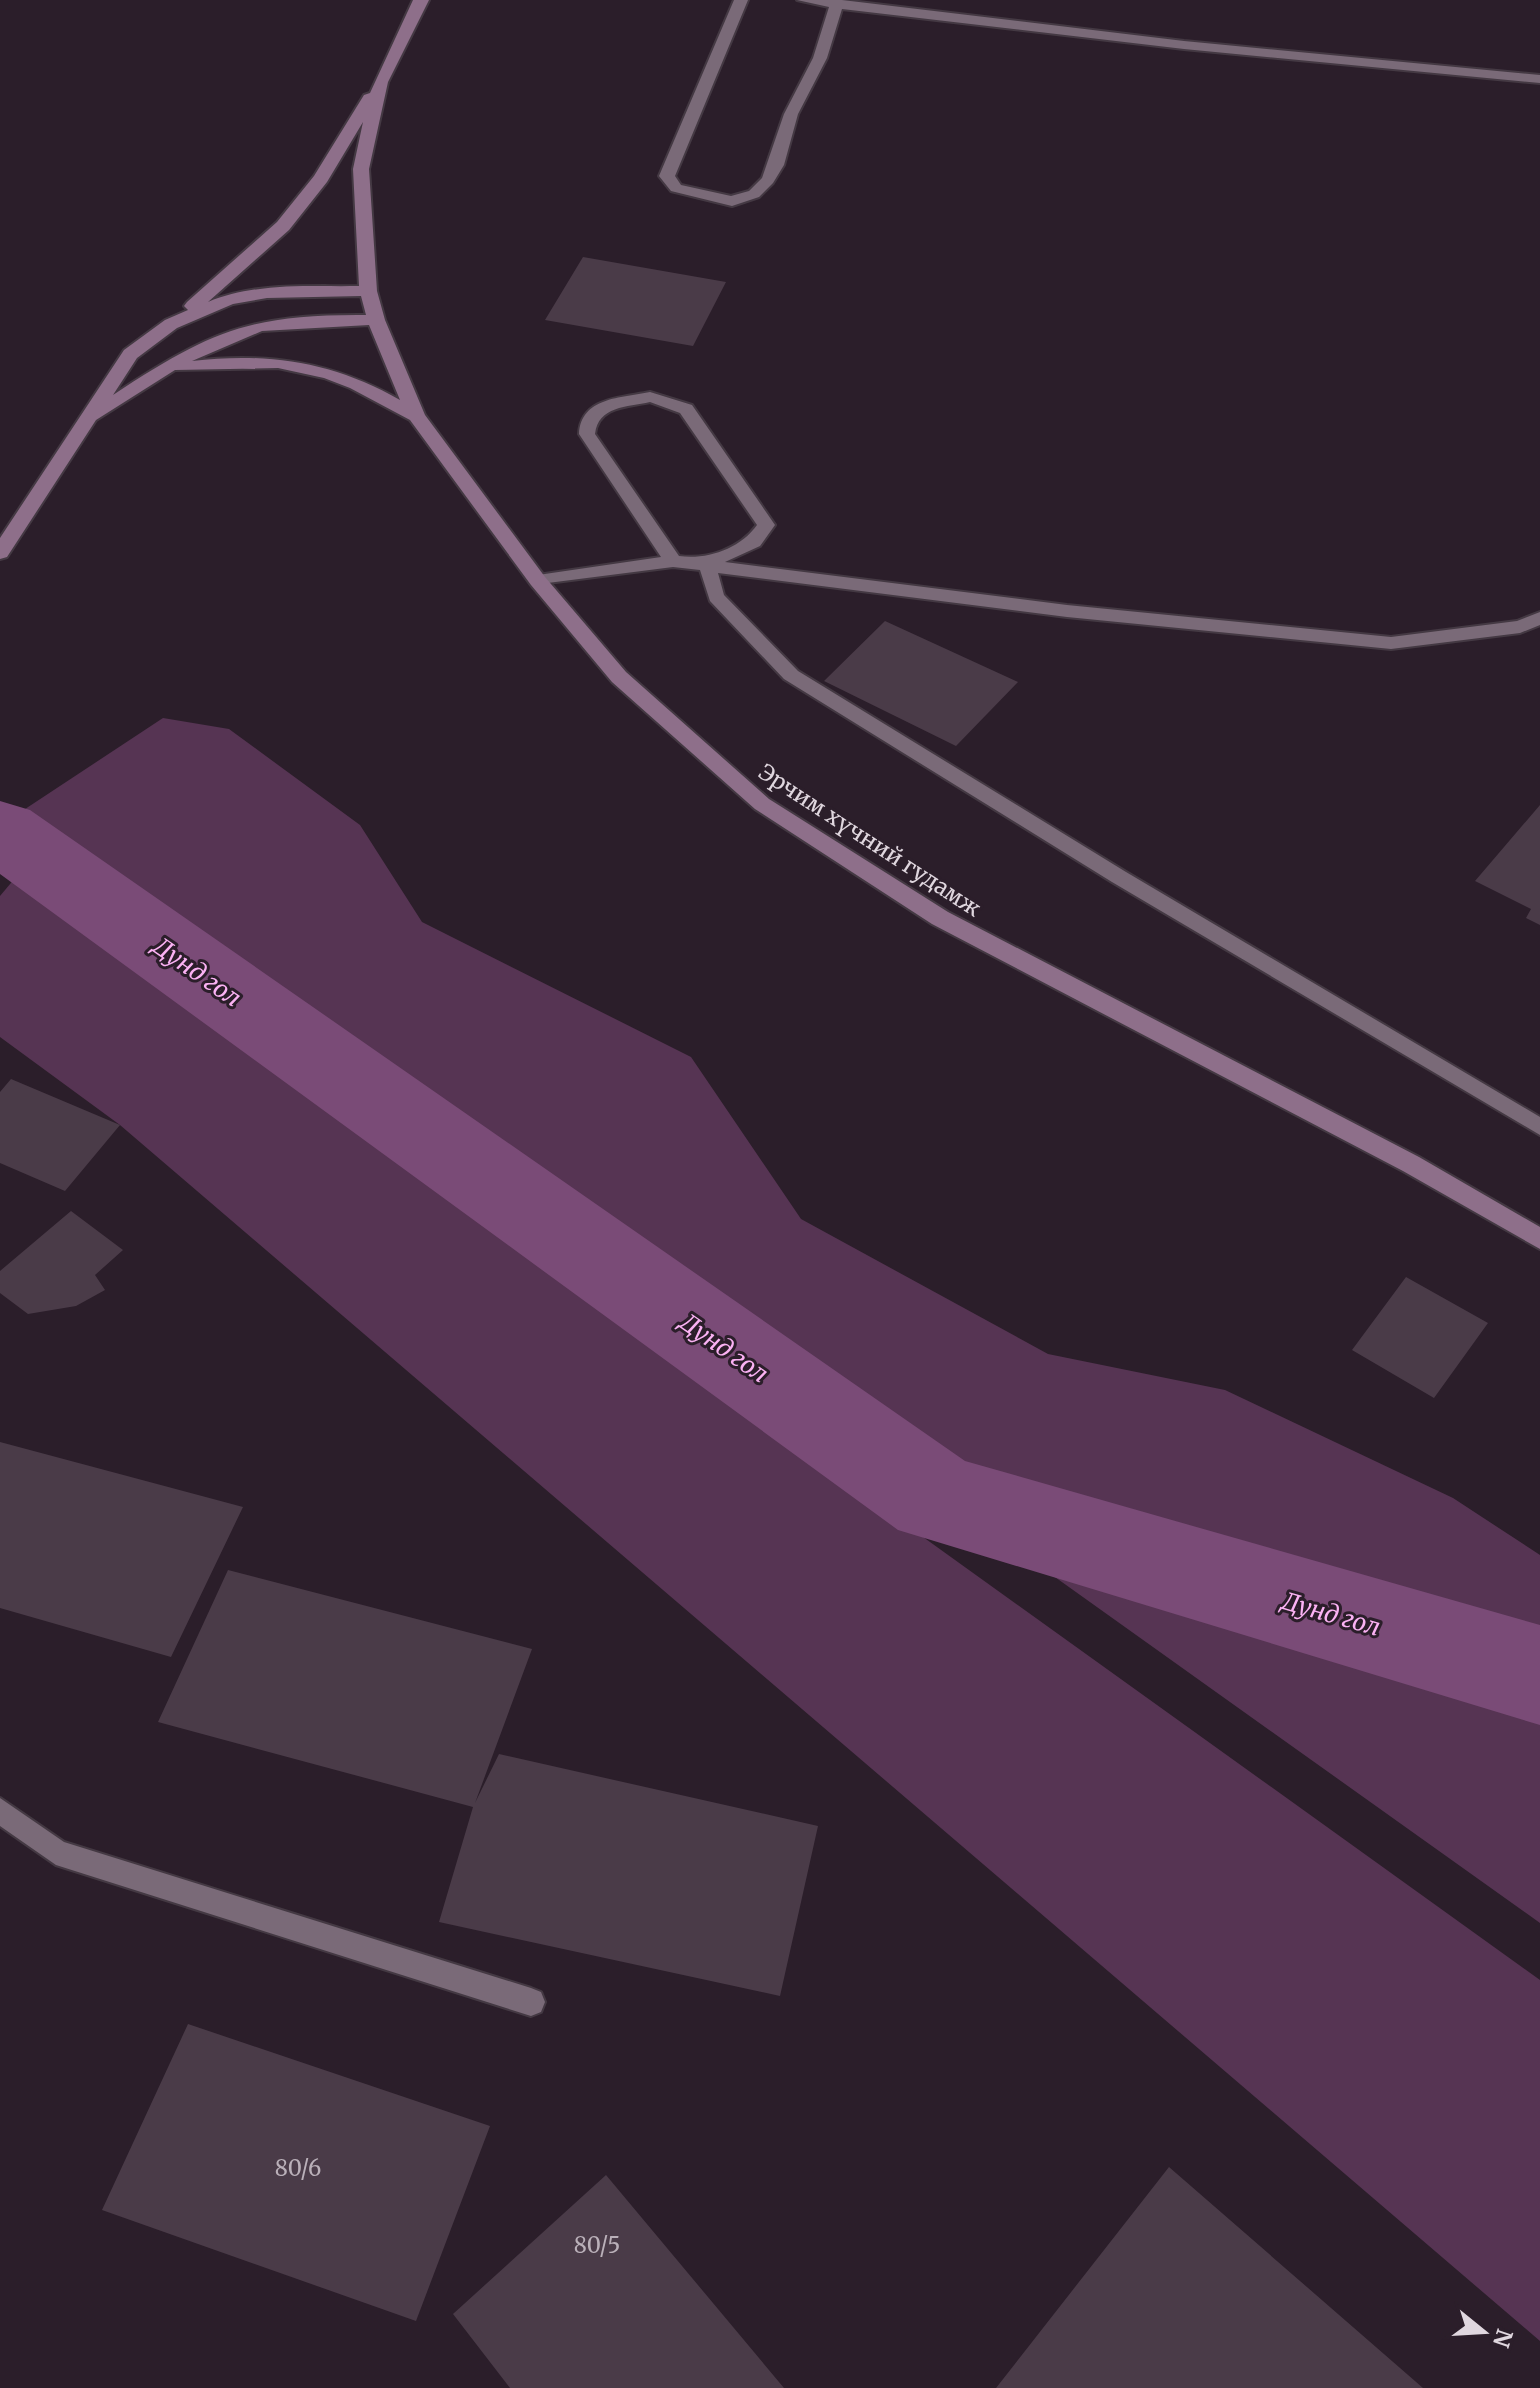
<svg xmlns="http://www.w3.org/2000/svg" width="1540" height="2388" viewBox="0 0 1540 2388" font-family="Merriweather,serif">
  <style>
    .green { fill: #563453 }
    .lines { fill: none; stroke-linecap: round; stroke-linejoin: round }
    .river { fill: #7a4b77; fill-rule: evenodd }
    .building { fill: #4a3b48 }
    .lane-casing { stroke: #443943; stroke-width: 4 }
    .secondary-casing { stroke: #443943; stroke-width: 4 }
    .lane { fill: #7a6a78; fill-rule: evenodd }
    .secondary { fill: #8e6f8a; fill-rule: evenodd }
    .labels { text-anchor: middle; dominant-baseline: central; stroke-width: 6; stroke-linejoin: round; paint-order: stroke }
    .street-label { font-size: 22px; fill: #e0d7df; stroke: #2b1e2a }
    .near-number-label { font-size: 22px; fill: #bab0b9 }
    .water-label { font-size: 24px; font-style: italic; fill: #fbb2f4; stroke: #2b1e2a }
  </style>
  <rect width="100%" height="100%" fill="#2b1e2a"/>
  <path class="green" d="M163,718l66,11 131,96 62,97 269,135 110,162 247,135 177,36 228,108 87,57v368l-1394,-994 -133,-112z
    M21,871l611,457 908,652v361l-1420,-1216 -120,-88v-141z"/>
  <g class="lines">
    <path class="river" d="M0,801l30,9 935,651 575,164v100l-642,-195 -898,-656z"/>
  </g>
  <path class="building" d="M583,257l143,25 -33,64 -148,-26z
    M885,621l133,61 -62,64 -132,-65z
    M1540,805v120l-14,-7 5,-9 -56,-28z
    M11,1079l109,46 -55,66 -65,-28v-71z
    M71,1211l52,39 -28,25 10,15 -29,16 -48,8 -28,-21v-22z
    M1406,1277l82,46 -54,75 -82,-48z
    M0,1442l243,65 -72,150 -171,-49z
    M228,1570l304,79 -57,154 24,-49 319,72 -38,170 -341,-74 34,-115 -315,-85z
    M188,2024l302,102 -74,195 -314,-111z
    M1169,2167l254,221h-427z
    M606,2175l178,213h-274l-57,-74z"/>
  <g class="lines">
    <defs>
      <path id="lane" d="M734,0h14l-73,176 6,9 50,11 18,-5 13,-13 22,-64 29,-56 16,-51 -32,-7h45l342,41 356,34v8l-356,-34 -342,-40 -15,49 -29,56 -14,51 -11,18 -14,14 -27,9 -61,-15 -12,-15z
        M650,392l42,13 83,120 -15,21 -35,16 342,43 324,32 126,-16 23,-9v13l-20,8 -129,16 -324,-32 -349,-44 6,22 74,76 328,201 414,245v18l-428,-253 -328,-203 -74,-78 -10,-31 -27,-3 -141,18v-8l6,-2 123,-18 -82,-123c2,-37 42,-36 71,-42zM650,402l30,11 77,112c-17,24 -50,35 -78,31l-84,-122c3,-28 32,-27 55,-32z
        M0,1798l64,44 467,146 10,4 4,10 -4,10 -10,4 -475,-151 -56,-39z"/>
      <path id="secondary" d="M413,0h16l-41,82 -19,87 8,122 8,29 40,95 120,162 81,95 143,127 179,113 471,245 121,70v22l-137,-78 -471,-247 -177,-115 -143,-127 -81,-97 -121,-165 -60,-32 -26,-10 -46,-10 -103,2 -79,50 -89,137 -7,2v-21l124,-188 41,-30 23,-10 -4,-4 3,-4 90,-80 37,-46 50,-81 6,-2zM363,122l-10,47 6,117c-49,1 -104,-4 -151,16l81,-72 38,-48zM361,296l5,19c-117,-1 -157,17 -253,80l24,-37 40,-30 56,-24 34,-6zM369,325l31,75c-67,-38 -132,-48 -208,-39l70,-30z"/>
    </defs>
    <use href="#lane" class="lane-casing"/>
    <use href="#secondary" class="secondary-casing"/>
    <use href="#lane" class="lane"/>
    <use href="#secondary" class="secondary"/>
  </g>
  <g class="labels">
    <g class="street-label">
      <text transform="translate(870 840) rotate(33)">Эрчим хүчний гудамж</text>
    </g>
    <g class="near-number-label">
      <text x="298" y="2168">80/6</text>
      <text x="597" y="2245">80/5</text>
    </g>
    <g class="water-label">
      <text transform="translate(197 972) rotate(35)">Дунд гол</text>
      <text transform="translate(724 1348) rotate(35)">Дунд гол</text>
      <text transform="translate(1331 1614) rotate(16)">Дунд гол</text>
    </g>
  </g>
  <g transform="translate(1484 2332) rotate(108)" stroke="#2b1e2a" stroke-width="6" paint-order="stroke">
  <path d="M0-6L14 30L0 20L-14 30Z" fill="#e0d7df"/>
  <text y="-12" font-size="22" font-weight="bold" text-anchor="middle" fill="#e0d7df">N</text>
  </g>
</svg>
